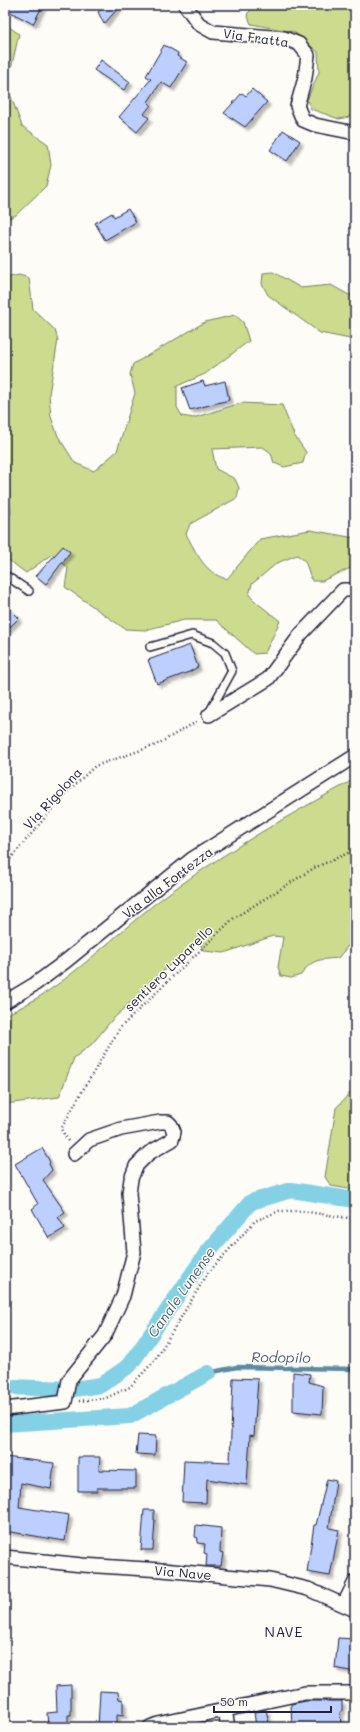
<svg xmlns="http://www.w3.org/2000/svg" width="360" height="1732" viewBox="0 0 360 1732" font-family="Mali,sans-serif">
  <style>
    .green { fill: #ccdb8e; stroke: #777e64 }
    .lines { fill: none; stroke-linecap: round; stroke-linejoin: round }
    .stream { stroke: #5d8aa0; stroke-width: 4.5 }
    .canal { stroke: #84d0e4; stroke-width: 16 }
    .building { fill: #bccfff; stroke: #22223b; filter: url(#shadow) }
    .lane-casing { stroke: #22223b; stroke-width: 10 }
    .street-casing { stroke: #22223b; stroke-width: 16 }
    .path { stroke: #22223b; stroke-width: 2.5; stroke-dasharray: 1 3; stroke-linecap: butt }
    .lane { stroke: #fdfcf7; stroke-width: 7 }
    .street { stroke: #fdfcf7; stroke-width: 13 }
    .labels { text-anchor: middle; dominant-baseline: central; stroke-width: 3; stroke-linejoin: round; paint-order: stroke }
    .street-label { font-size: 13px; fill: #22223b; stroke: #fdfcf7 }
    .water-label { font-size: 14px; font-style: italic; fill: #445f76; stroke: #fdfcf7 }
    .neighbourhood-label { font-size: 14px; letter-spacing: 1px; fill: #22223b; stroke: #fdfcf7 }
  </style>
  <defs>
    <filter id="shadow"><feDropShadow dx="3.5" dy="3.5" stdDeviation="1" flood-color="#0004"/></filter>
  </defs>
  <rect width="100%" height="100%" fill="#fdfcf7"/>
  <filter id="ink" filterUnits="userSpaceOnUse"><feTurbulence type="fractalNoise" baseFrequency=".025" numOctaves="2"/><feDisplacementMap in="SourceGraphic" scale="8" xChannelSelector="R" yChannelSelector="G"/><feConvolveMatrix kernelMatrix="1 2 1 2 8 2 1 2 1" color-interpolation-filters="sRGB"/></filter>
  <g filter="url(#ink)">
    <path class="green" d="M258,5h97v102l-6,10 -10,2 -28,-10 -4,-9 12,-28 -1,-20 -24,-20 -43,-8 -4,-10 7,-7z
      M5,24l14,10 -12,52 15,40 26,18 3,21 -5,21 -30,29 -11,5z
      M273,272l28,16 30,-3 18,10h6v45l-35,-7 -52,-38 -6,-11 1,-11z
      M19,275l10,3 4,31 22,21 3,10 -9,54 2,23 7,19 17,27 19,8 23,-20 18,-58 -5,-19 3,-10 72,-42 30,-7 8,7 6,19 -44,33 -28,12v21l5,9 11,2 48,-15 41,2 12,30 12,17 -3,11 -19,4 -10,-4 -3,-10 -8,-6 -51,2 4,20 19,10 4,9 -2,10 -47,26 -4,10c10,18 19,40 41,45l33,-40 50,-9 45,8v28l-33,15h-10l-7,-20 -8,-6 -20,8 -25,21 -3,11 7,7 24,19 -15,32 -11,1 -38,-34h-32l-39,10 -20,-1 -60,-42 3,-19 -16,-14 -26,19 -20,-15 -1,-4v-34l6,-6 -2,-28 -4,-6v-202z
      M355,779v161l-3,1 -14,17c-18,2 -26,0 -37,17l-10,3 -10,-2 -3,-9 5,-30 -10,-1 -49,17 -20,-2 -5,-9 -8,3 -80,76 -19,23 -18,14 -15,39 -54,7v-89c63,-27 112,-85 167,-124 58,-42 120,-78 183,-112z
      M355,1092v98l-24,-4 -6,-9 11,-69 14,-15z"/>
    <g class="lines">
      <path class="stream" d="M208,1373l29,-6 118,2"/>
      <path class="canal" d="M5,1387l69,2 27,-4 29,-20 76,-111 45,-52 40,-12 64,10
        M5,1424l125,-8 78,-43"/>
    </g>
    <path class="building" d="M5,5h38l-10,19 -28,-15z
      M106,5h15l-17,19 -6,-12z
      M164,45l14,8 -1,3 10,6 -16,26 -10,-6 -13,20 3,3 -7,9 5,4 -12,14 -18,-15 32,-38 -5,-3z
      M101,60l29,22 -6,8 -30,-20z
      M252,89l15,13 -22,25 -21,-14 18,-20 4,3z
      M283,130l17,11 -13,20 -17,-11z
      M128,209l8,13 -31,18 -10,-17 17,-10 2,4z
      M203,381l2,5 20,-5 4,19 -39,10 -8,-22z
      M63,546l7,6 -24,32 -10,-8z
      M5,604l14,14 -14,14z
      M190,645l8,22 -9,5 -32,12 -9,-24z
      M42,1148l8,14 -1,2 3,6 -9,10 22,32 -7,5 7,11 -16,10 -17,-29 6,-5 -23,-40z
      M293,1372l17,2 -1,8 14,4 -1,28 -29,-3z
      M233,1378l25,1 -4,57 -4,-1 -3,50 -40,-6 -1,24 -24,-1 2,-42 46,2z
      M138,1435l18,1 -1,19 -19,-1z
      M5,1457l49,6 -3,26 -30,-6 -2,24 50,8 -4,26 -60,-10z
      M78,1457h22l-1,13 37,1v17h-39v3h-19z
      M327,1479l9,2 -7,47 10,2 -9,46 -23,-4 7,-47h2z
      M144,1510h10v10h1l-2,30h-12z
      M196,1525l25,3 -1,24 3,1 -2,13h-15l1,-12 -3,-1 1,-9 -8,-1 1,-5 -3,-1z
      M338,1638l17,1v33l-20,-4z
      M71,1685v30h-3v12h-20l-1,-14 10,-1 -1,-26z
      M100,1691l18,1 1,7 4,1v15l-6,-1v13h-19z
      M306,1701h36v10l-2,1 1,15h-49l-1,-23z
      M266,1710l4,17h-14l-2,-15z"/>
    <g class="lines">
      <defs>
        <path id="lane" d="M5,575l24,16
          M150,647l42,-12 21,8 12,10 7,18 -22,40"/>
        <path id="street" d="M185,5l14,19 14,8 71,6 15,6 9,11 -3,23 -8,28 6,14 12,5 40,8
          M209,715l59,-36 33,-45 42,-44h12
          M5,1002l30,-18 31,-23 126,-102 163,-103
          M5,1409l60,-7 4,-22 36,-45 18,-39 11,-44 -5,-59 2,-14 5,-13 13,-13 23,-13 2,-8 -3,-7 -3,-3h-8l-39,7 -32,11 -15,14
          M5,1557l77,8 80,5 108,10 38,9 47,21
          M344,1604l11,-22
          M225,1710l3,17
          M150,1727l8,-3 147,-31h50"/>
      </defs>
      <use href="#lane" class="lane-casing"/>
      <use href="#street" class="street-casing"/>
      <path class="path" d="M5,865l59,-70 31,-29 61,-21 42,-24
        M68,1141l-7,-12 19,-34 40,-67 47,-46 67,-64 80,-50 41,-18
        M79,1401l27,-3 24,-11 25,-27 53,-87 47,-52 24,-10h22l54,8"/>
      <use href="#lane" class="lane"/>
      <use href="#street" class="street"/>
    </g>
  </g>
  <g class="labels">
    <g class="street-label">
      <text transform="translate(256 37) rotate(8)">Via Fratta</text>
      <text transform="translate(52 798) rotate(-47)">Via Rigolona</text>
      <text transform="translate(167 882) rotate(-37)">Via alla Fortezza</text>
      <text transform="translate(168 968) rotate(-44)">sentiero Luparello</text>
      <text transform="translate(183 1572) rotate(5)">Via Nave</text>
    </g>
    <g class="water-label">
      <text transform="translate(181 1292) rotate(-55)">Canale Lunense</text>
      <text transform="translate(281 1357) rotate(1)">Rodopilo</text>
    </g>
    <g class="neighbourhood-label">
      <text x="284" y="1631">NAVE</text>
    </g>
  </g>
  <rect width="360" height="1732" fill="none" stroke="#fdfcf7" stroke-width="20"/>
  <rect x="10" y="10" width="340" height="1712" fill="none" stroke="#22223b" stroke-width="1.5" filter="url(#ink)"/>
  <path d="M214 1706v6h117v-6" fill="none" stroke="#22223b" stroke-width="2"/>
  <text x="220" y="1706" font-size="12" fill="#22223b" stroke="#fdfcf7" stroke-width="3" paint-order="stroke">50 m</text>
</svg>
